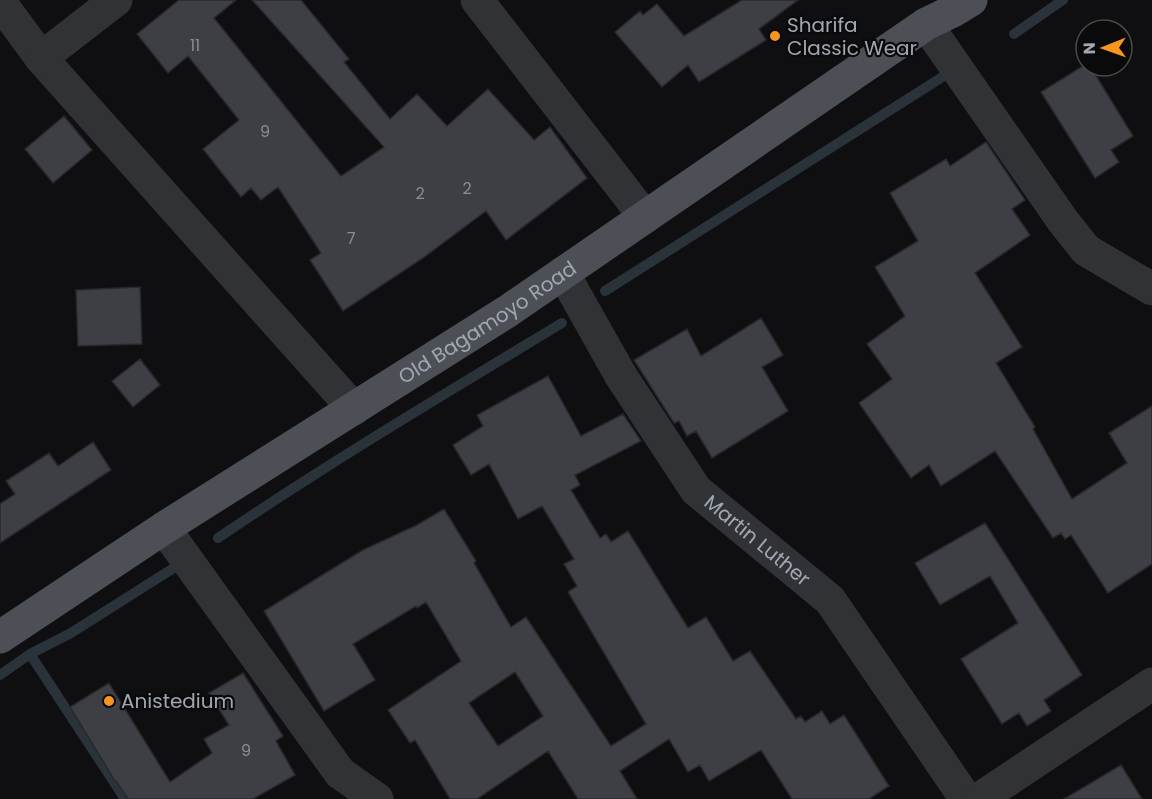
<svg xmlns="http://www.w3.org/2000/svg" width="1152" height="799" viewBox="0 0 1152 799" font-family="Poppins,sans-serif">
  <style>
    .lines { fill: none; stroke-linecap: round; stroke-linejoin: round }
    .stream { stroke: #293339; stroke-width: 10 }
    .building { fill: #3e3f44; stroke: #29292d; stroke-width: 1.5; fill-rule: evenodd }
    .street { stroke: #303236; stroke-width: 33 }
    .primary { stroke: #4c4f55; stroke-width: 33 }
    .poi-dot { fill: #f79521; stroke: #0a0a0b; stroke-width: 2 }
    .labels { text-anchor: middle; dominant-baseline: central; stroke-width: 4.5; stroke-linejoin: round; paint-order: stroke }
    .number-label { font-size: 16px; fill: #888d96 }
    .poi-label { font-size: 20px; fill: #a0a7b2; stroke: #0a0a0b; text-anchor: start }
    .street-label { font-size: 20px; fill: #a0a7b2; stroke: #0a0a0b }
  </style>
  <rect width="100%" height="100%" fill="#0f0f11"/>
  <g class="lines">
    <path class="stream" d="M1014,34l49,-34
      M605,291l350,-222
      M218,538c112,-76 228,-145 344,-215
      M30,654l95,145
      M0,675l30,-21 41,-21 109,-69"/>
  </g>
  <path class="building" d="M179,0h57l-22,18 127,158 43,-29 -132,-147h49l48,59 -5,3 46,57 27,-25 30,32 41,-37 46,51 16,-13 37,51 -81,62 -20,-29 -63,47 -80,53 -33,-51 11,-7 -43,-66 -17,13 -10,-12 -10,9 -38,-48 36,-29 -51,-64 -20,17 -31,-39z
    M742,0h56l-39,29 7,11 -67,42 -11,-17 -26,22 -47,-55 25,-21 3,4 14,-11 27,32z
    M1086,64v2h4l43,70 -22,14 8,12 -24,16 -54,-86z
    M64,116l28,34 -39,33 -28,-34z
    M986,142l39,58 -13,9 18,26 -55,38 47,74 -26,16 39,64 -2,2 39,70 55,-36 -18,-30 43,-27v158l-44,29 -37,-58 -6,4 -4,-6 -8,5 -58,-87 -54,35 -12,-21 -18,13 -52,-75 33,-24 -25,-35 38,-28 -30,-49 43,-26 -28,-48 56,-34 4,7z
    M140,287l2,57 -64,2 -2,-56z
    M761,318l22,37 -21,12 26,44 -76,47 -16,-27 -9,5 -8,-15 -5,2 -40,-63 53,-31 14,27z
    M140,359l20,26 -27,22 -21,-26z
    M548,376l33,60 42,-22 18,27 -66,34 5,10 -9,5 29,48 6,-4 5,8 17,-11 60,97 18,-11 27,44 17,-10 46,68 5,-3 4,6 17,-11 8,13 14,-9 45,71 -20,13h-77l-31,-49 -52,31 -9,-16 -12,7 -19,-33 -49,32 17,28h-59l-30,-48 -71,48h-27l-35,-59 -5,3 -22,-33 73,-49 -35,-59 -9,6 -1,-2 -63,38 22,36 -51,31 -60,-100 99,-61 54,-25 27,-16 32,52 -2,2 37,64 15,-10 85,129 35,-22 -78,-132 9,-6 -13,-22 10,-5 -32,-53 -24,13 -29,-55 -18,11 -18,-30 30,-19 -6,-11zM515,672l28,44 -45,30 -29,-43z
    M93,442l18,28 -111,73v-39l15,-10 -9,-13 43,-28 9,13z
    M985,523l97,152 -38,25 7,11 -24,15 -8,-13 -17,11 -41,-65 57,-36 -28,-47 -50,29 -25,-42z
    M243,673l40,63 -7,5 19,34 -42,24h-125l-12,-18h-1l-45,-74 39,-24 61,99 42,-29 -8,-14 25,-14 -20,-32z
    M1121,765l21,34h-78z"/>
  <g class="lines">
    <g class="street">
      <path d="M477,0l168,217"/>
      <path d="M0,2l41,56 313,351"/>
      <path d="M926,24l137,197 23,29 66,39"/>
      <path d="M41,58l75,-58"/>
      <path id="s1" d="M563,273l58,103 75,114 134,110 136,199"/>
      <path d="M164,528l176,245 37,26"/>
      <path d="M979,799l173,-115"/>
    </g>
    <path class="primary" id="s2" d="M0,637l164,-109 344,-217 418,-287 27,-13 18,-11"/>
  </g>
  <g class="poi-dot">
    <circle cx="775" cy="36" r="6"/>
    <circle cx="109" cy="701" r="6"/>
  </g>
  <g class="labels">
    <g class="number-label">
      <text x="195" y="45">11</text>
      <text x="265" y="131">9</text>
      <text x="467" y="188">2</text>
      <text x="420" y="193">2</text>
      <text x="351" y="238">7</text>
      <text x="246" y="750">9</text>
    </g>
    <g class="poi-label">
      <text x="787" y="25">Sharifa<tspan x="787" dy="23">Classic Wear</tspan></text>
      <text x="121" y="701">Anistedium</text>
    </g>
    <g class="street-label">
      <text stroke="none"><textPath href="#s2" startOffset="580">Old Bagamoyo Road</textPath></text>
      <text stroke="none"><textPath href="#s1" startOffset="334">Martin Luther</textPath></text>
    </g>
  </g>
  <g transform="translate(1104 48) rotate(269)"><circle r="28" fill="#0a0a0b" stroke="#46494e" stroke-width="1.5"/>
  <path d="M0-4.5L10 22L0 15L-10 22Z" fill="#f79521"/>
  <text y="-9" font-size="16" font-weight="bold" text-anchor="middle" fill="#a0a7b2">N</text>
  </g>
</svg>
